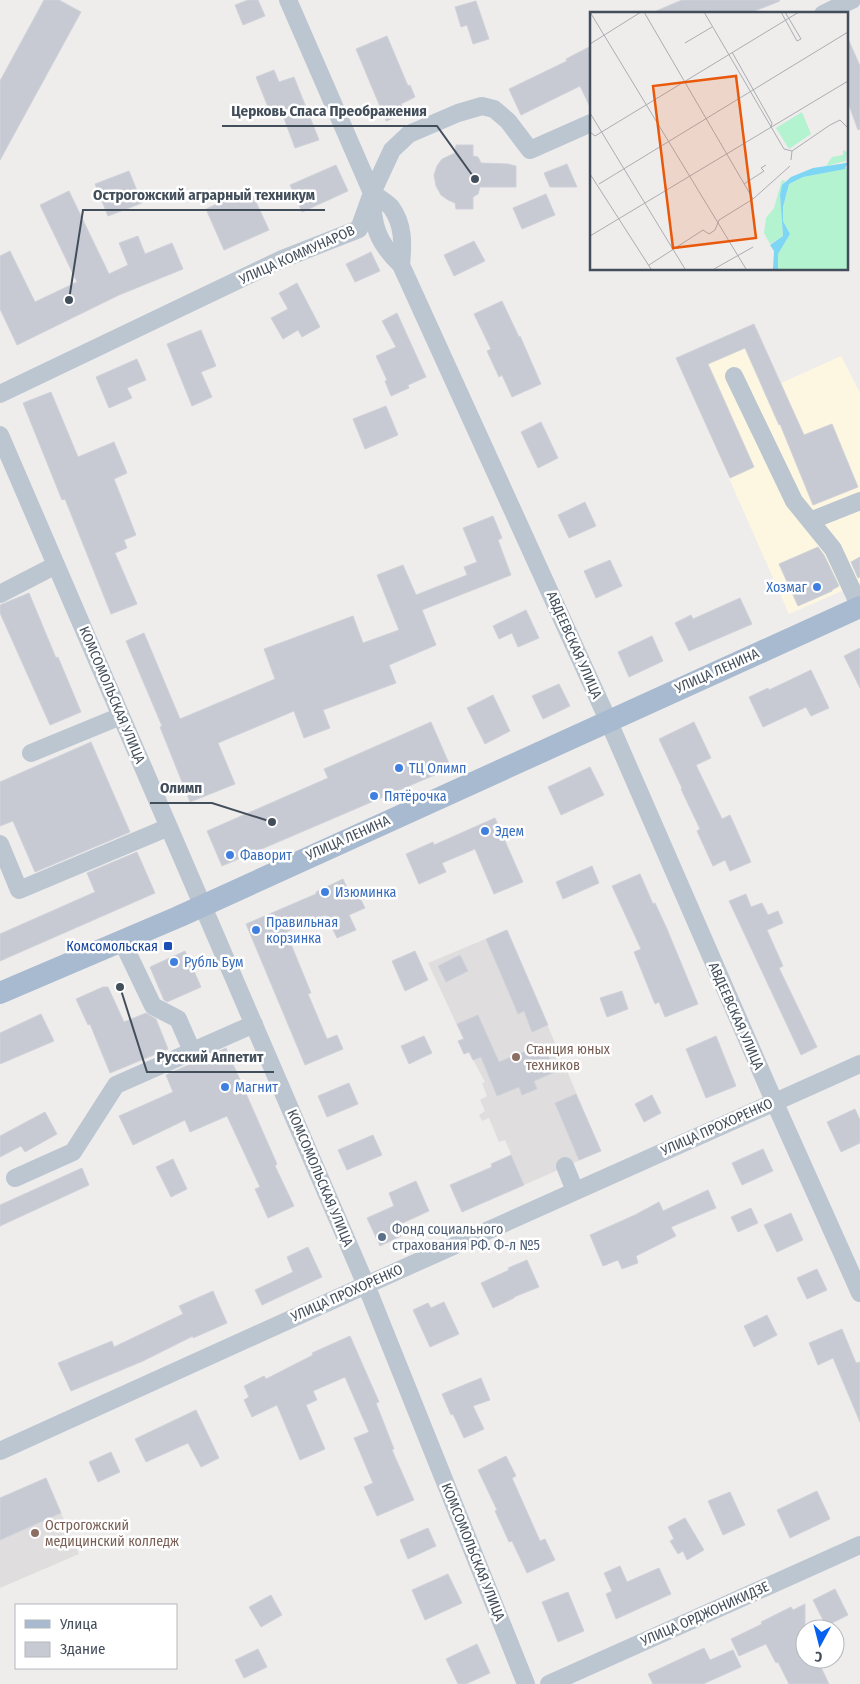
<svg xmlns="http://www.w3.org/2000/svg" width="860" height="1684" viewBox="0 0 860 1684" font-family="'Fira Sans Condensed',sans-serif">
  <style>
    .commercial { fill: #fdf7e2 }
    .education { fill: #e0ddde }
    .building { fill: #c7cad3; stroke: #cfd2d9 }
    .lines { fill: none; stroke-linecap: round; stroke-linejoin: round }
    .minor { stroke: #bbc6d0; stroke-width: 18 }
    .major { stroke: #a8bacf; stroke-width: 22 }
    .shop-dot { fill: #3f7fe0; stroke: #fff; stroke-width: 2 }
    .transit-dot { fill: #1a4fb4; stroke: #fff; stroke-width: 2 }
    .education-dot { fill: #8d6e63; stroke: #fff; stroke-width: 2 }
    .service-dot { fill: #5c6f8a; stroke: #fff; stroke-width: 2 }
    .labels { text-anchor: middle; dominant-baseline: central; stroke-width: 5; stroke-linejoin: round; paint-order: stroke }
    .street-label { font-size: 14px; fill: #434e5b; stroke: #fff }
    .shop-label { font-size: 14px; fill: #366cbe; stroke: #fff; text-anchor: start }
    .transit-label { font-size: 14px; fill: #164399; stroke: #fff; text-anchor: end }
    .education-label { font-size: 14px; fill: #785e54; stroke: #fff; text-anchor: start }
    .service-label { font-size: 14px; fill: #4e5e75; stroke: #fff; text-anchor: start }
    .inset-river { fill: none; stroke: #7dd6f4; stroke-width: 2.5 }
    .inset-road { fill: none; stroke: #aaadb2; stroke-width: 1 }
    .view { fill: #e8590c; fill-opacity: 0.15; stroke: #e8590c; stroke-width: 2.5 }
    .inset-edge { fill: none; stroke: #434e5b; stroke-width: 2.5 }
    .leader { fill: none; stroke: #434e5b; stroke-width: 2 }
    .callout-dot { fill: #434e5b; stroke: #fff; stroke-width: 2 }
    .callout-label { font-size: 15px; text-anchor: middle; font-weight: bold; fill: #434e5b; stroke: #fff; stroke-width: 5; stroke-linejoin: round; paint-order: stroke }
  </style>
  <rect width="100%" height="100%" fill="#efecec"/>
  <path class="commercial" d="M754,324l27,59 60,-27 19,37v190l-71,31 -113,-256z"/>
  <path class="education" d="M507,930l94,221 -77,34 -19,-45 -6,2 -10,-24 -7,3 -3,-6 6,-4 -5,-11 7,-4 -5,-13 3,-1 -16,-30 -5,2 -6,-13 5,-3 -35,-75z
    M46,1478l33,76 -79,34v-90z"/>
  <path class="building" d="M44,0h15l22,12 -81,148v-79z
    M248,0h10l7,16 -22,9 -8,-20z
    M682,0h97l1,1 -33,13h-98z
    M476,1l13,38 -16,5 -6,-19 -6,2 -6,-20z
    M846,34l14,32v63l-2,1 -12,-33z
    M387,36l21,50 2,-1 5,12 -14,7 5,9 -20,8 -30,-72z
    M591,46v63l-11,-23 -59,29 -12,-26 58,-28 -1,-2z
    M274,70l5,12 15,-5 25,63 -24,8 -13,-35 -10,4 -16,-40z
    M456,145h17v11l5,1 3,6 27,1 8,2v21h-36l-2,7 -5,3v12h-17l-1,-6 -7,-3 -7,-5 -5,-9 -2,-11 3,-9 5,-7 13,-6z
    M567,164l10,23h-27l-6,-14z
    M336,165l12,26 -46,21 -12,-27z
    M129,171l13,32 -34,13 -13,-32z
    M250,189l19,41 -45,20 -18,-41z
    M69,191l40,83 19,-9 -9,-22 19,-7 7,18 27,-11 11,26 -64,26 -102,50 -17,-36v-53l10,-5 25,51 42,-20 -37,-77z
    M546,194l9,21 -33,14 -9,-21z
    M474,241l11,20 -31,15 -10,-21z
    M371,252l9,19 -25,11 -9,-18z
    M297,283l23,44 -18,10 -4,-7 -15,9 -12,-21 17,-9 -9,-16z
    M502,301l17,36 1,-1 21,48 -29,13 -10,-22 -3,2 -12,-26 4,-2 -17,-35z
    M397,313l29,64 -18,8 1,3 -18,8 -6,-15 2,-1 -11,-24 20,-9 -14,-26z
    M754,324l50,111 28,-11 26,63 -45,18 -33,-81 -1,1 -34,-77 -37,16 46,103 -24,11 -54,-120z
    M201,330l15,36 -15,6 11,25 -20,9 -25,-62z
    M137,359l9,21 -19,8 5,10 -23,10 -13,-31z
    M51,392l27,65 36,-15 13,31 -13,6 22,56 -12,5 3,8 -12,5 22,51 -26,10 -46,-115 -3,1 -39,-97z
    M386,406l12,29 -33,14 -12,-30z
    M541,422l17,36 -20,10 -17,-36z
    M585,502l11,24 -27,12 -11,-23z
    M493,516l9,22 -4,2 13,35 -89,35 14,35 -47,20 7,18 -73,27 7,18 -26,10 -10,-27 -76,32 17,41 -45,18 -30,-75 2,-1 -36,-85 18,-8 36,86 95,-40 -11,-30 89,-33 10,27 36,-13 -22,-55 26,-10 13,30 51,-20 -3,-8 13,-5 -14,-34z
    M818,547l6,8 15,31 -7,4v1l-34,15 -19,-42z
    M860,557v20l-2,1 -7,-16z
    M610,560l12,26 -26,12 -12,-27z
    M29,593l27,65 2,-1 23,55 -31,13 -50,-112v-8z
    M740,598l12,26 -63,27 -14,-28 16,-8 2,4z
    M526,610l13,28 -21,9 -6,-14 -13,6 -6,-13z
    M652,636l11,25 -34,16 -11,-25z
    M860,648v40l-16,-32z
    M811,670l18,38 -18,8 -5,-9 -43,20 -14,-30 19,-9 1,2z
    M559,684l11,22 -27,13 -11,-23z
    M493,695l17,36 -25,13 -18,-36z
    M431,722l20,46 -229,98 -15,-35 121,-53 -4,-9z
    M694,722l17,36 -15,7 26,54 8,-4 21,47 -21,9 -5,-11 -12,6 -16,-35 3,-2 -19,-40 1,-1 -23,-49z
    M91,742l39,90 -95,40 -22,-51 -13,5v-44z
    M590,767l14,28 -43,20 -13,-28z
    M495,818l28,64 -29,12 -19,-45 -33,14 4,9 -27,12 -13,-30 27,-12 1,3z
    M137,852l18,41 -155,68v-27l95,-42 -8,-19z
    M592,866l7,17 -36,16 -7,-17z
    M640,874l13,30 2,-1 12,26 31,75 -33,13 -6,-15 -4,2 -21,-52 7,-3 -29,-63z
    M343,879l9,20 7,-3 6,12 -16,7 7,15 -19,8 -11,-23 -40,17 25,61 -3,1 19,45 10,-4 6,14 -38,16 -59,-141 70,-30v-2z
    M746,894l5,13 11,-4 6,12 10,-4 5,12 -16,7 16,36 -4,2 38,79 -16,8 -72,-154z
    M507,930l41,95 -16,7 -8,-21 -6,3 -32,-75z
    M185,951l16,36 -34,15 -3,-2 -14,-33z
    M415,951l13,29 -23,11 -13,-30z
    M460,955l8,16 -22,11 -8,-16z
    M103,987h5l16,35 22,-9 10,6 12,30 -58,24 -20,-49 -2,1 -12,-26z
    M622,991l6,18 -21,8 -7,-19z
    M41,1014l13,27 -54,23v-31z
    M478,1015l21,47 44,-18 12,28 -21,9 3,8 -15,6 -3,-8 -22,9 -16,-39 -8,3 -4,-8 -5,2 -6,-13 6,-2 -7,-15z
    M424,1036l8,17 -23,11 -8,-18z
    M716,1036l20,50 -30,12 -20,-49z
    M226,1048l51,116 -2,2 19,40 -26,12 -13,-29 5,-2 -33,-71 -37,16 -5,-12 -52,25 -14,-29 54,-24 -7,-17z
    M349,1083l9,21 -31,13 -9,-21z
    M576,1094l25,57 -22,9 -24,-57z
    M652,1095l9,18 -17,9 -9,-18z
    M855,1109l5,11v23l-19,9 -14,-30z
    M45,1112l12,22 -32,18 -4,-6 -21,11v-21z
    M373,1135l9,20 -35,15 -9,-20z
    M763,1149l10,22 -31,14 -10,-22z
    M511,1155l13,30 -62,27 -12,-27 42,-18 -1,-3z
    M173,1159l14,30 -16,8 -15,-30z
    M82,1168l7,17 -89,41v-21z
    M416,1181l13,30 -33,15 5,10 -21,10 -13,-28 27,-12 -5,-13z
    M708,1190l8,18 -45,19 5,9 -40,20 2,7 -16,6 -4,-9 -15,6 -13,-31 45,-20 24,-13 4,9z
    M751,1208l7,15 -20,9 -7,-15z
    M791,1213l12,27 -26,12 -13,-27z
    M308,1247l14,30 -60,28 -7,-15 38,-18 -6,-15z
    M527,1260l12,27 -25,10v1l-21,10 -12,-25 28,-13 -1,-2z
    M817,1269l10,21 -20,9 -10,-21z
    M213,1291l14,32 -34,15v-2l-50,25 -72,30 -13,-28 54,-22 2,6 69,-33 -4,-8z
    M444,1302l15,32 -29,13 -17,-37 15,-7 3,5z
    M767,1315l10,20 -23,12 -10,-21z
    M842,1329l14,34 4,-1v60l-27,-64 -15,7 -9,-22z
    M350,1336l29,66 -3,1 18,46 -2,1 22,50 -37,16 -13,-29 9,-4 -19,-45 15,-6 -24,-55 -32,14 4,9 -11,5 19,44 -25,11 -23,-55 -25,12 -8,-17 5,-3 -5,-11 20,-10 2,3 47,-24 -1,-2z
    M481,1378l9,22 -17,6 11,23 -20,9 -11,-24 -2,1 -9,-21z
    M196,1410l23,48 -18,9 -13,-24 -42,19 -11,-23z
    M111,1452l9,20 -22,10 -9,-20z
    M506,1456l10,20 -4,2 28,63 5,-2 10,21 -28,13 -15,-32 -3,1 -14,-31 2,-1 -19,-40z
    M46,1478l15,35 -61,27v-42z
    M817,1491l13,28 -40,19 -13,-28z
    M730,1492l15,33 -22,10 -15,-34z
    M685,1518l19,32 -17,10 -4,-9 -5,3 -8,-13 4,-2 -6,-12z
    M428,1528l8,18 -28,13 -8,-19z
    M620,1566l7,16 32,-14 12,26 -55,25 -10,-25 6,-3 -8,-18z
    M448,1574l14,29 -37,17 -13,-30z
    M835,1589l13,26 -22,11 -13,-26z
    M568,1592l16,39 -26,11 -16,-40z
    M271,1595l11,20 -21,12 -12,-20z
    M805,1604v55h12l12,25h-40l-11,-22 -2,1 -10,-19 -27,12 -8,-17 31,-15 -1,-2 30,-15 2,3z
    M477,1644l13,29 -24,11h-8l-12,-25z
    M704,1648l6,12 23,-10 8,17 -38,17h-50l-5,-10z
    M258,1649l9,18 -23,11 -9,-18z"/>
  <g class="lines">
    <path class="minor" d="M288,0l84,193c0,32 5,49 29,72l207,455 166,381 86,192
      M823,14l29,-14
      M372,193c6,4 14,9 19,14 13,18 12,37 10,58
      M734,376l60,125 39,48 27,58
      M0,394l280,-134 79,-31 13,-36 20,-43 17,-16 49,-21 24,-7 12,3 14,12 22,29 61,-27
      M0,435l366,850 160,399
      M810,521l50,-20
      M0,594l56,-29
      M31,753l90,-37
      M0,844l19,46 150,-63
      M122,941l31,65 25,13 14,32
      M565,1166l10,25
      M15,1178l58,-26 43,-67 138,-61
      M0,1451l366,-166 494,-221
      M549,1684l311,-139"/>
    <path class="major" d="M0,993l178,-76 682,-310"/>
  </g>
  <g class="shop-dot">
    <circle cx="817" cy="587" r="5"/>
    <circle cx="399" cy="768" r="5"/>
    <circle cx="374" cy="796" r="5"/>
    <circle cx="485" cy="831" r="5"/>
    <circle cx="230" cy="855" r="5"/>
    <circle cx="325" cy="892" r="5"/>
    <circle cx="256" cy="930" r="5"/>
    <circle cx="174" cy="962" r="5"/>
    <circle cx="225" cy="1087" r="5"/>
  </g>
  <rect class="transit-dot" x="163" y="941" width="10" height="10" rx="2.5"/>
  <g class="education-dot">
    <circle cx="516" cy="1057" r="5"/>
    <circle cx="35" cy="1533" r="5"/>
  </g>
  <circle class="service-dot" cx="382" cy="1237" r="5"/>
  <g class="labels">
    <g class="street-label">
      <text transform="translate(297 255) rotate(-24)">УЛИЦА КОММУНАРОВ</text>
      <text transform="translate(574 645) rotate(66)">АВДЕЕВСКАЯ УЛИЦА</text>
      <text transform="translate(717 671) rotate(-24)">УЛИЦА ЛЕНИНА</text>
      <text transform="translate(112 695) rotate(67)">КОМСОМОЛЬСКАЯ УЛИЦА</text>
      <text transform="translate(348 838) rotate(-24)">УЛИЦА ЛЕНИНА</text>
      <text transform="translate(736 1016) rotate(66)">АВДЕЕВСКАЯ УЛИЦА</text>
      <text transform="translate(717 1127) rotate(-24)">УЛИЦА ПРОХОРЕНКО</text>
      <text transform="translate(320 1178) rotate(67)">КОМСОМОЛЬСКАЯ УЛИЦА</text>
      <text transform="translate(347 1293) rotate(-24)">УЛИЦА ПРОХОРЕНКО</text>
      <text transform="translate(473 1552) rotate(68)">КОМСОМОЛЬСКАЯ УЛИЦА</text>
      <text transform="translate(705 1614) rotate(-24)">УЛИЦА ОРДЖОНИКИДЗЕ</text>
    </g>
    <g class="shop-label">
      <text x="807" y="587" text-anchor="end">Хозмаг</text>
      <text x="409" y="768">ТЦ Олимп</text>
      <text x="384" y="796">Пятёрочка</text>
      <text x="495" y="831">Эдем</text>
      <text x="240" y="855">Фаворит</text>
      <text x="335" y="892">Изюминка</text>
      <text x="266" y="922">Правильная<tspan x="266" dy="16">корзинка</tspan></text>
      <text x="184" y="962">Рубль Бум</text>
      <text x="235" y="1087">Магнит</text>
    </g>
    <g class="transit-label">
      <text x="158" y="946">Комсомольская</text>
    </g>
    <g class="education-label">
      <text x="526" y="1049">Станция юных<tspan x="526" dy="16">техников</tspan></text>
      <text x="45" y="1525">Острогожский<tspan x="45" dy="16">медицинский колледж</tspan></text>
    </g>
    <g class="service-label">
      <text x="392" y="1229">Фонд социального<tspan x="392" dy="16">страхования РФ. Ф-л №5</tspan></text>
    </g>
  </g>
  <g transform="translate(590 12)">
    <rect width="258" height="258" fill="#efecec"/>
    <path d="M212,100l9,22 -22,15 -13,-21zM253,138l4,2 -1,9 -20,5 6,-9 11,-2zM257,156v101h-69v-15l12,-20 -7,-13v-14l6,-23 14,-7zM192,168l3,1 -5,14 3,41 -13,8 -6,-11 2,-15 8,-10z" fill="#b4f3d0"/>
    <path d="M257,151l-2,6 -42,8 -14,7 -6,23v14l7,13 -12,20v15h-5l1,-18 -4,-6 13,-9 -3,-41 2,-10 9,-8 22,-9z" fill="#7dd6f4"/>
    <path class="inset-river" d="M239,156l19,-4"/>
    <path class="inset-road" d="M0,0l156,257M54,0l109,187M114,0l80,137 8,2M191,0l16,29 4,-2 -16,-27M95,31l27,-16M0,32l51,-32M142,40l40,71 -1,4M0,101l95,156M0,120l5,4 204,-124M201,148l1,-9 38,-26 10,-5 8,8M0,162l61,95M9,172l249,-152M154,172l20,-13 -3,-3 5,-3M0,224l258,-155M59,253l54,-35 6,4 6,-4 4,-10 34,-21 37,-33M124,257l39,-22"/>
    <path class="view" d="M146,64l20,162 -83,10 -20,-162z"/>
    <rect width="258" height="258" class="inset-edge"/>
  </g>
  <path class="leader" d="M475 179L437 126H222M69 300L83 210H325M272 822L212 803H150M120 987L147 1072H274"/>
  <g class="callout-dot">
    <circle cx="475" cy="179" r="5"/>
    <circle cx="69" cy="300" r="5"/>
    <circle cx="272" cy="822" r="5"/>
    <circle cx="120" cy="987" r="5"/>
  </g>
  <g class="callout-label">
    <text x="329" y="116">Церковь Спаса Преображения</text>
    <text x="204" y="200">Острогожский аграрный техникум</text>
    <text x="181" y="793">Олимп</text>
    <text x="210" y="1062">Русский Аппетит</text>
  </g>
  <rect x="15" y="1604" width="162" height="65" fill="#ffffff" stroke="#b4b8bd"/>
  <rect x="25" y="1620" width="25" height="8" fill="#a8bacf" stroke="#b4b8bd"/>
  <text x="60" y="1629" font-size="15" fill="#434e5b">Улица</text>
  <rect x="25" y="1642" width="25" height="15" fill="#c7cad3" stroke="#b4b8bd"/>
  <text x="60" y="1654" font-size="15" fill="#434e5b">Здание</text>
  <g transform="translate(820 1644) rotate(187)"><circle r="24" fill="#ffffff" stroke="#b4b8bd"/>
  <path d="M0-4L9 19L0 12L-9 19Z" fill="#0761ee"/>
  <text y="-8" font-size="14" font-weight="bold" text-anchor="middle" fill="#434e5b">С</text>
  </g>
</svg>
